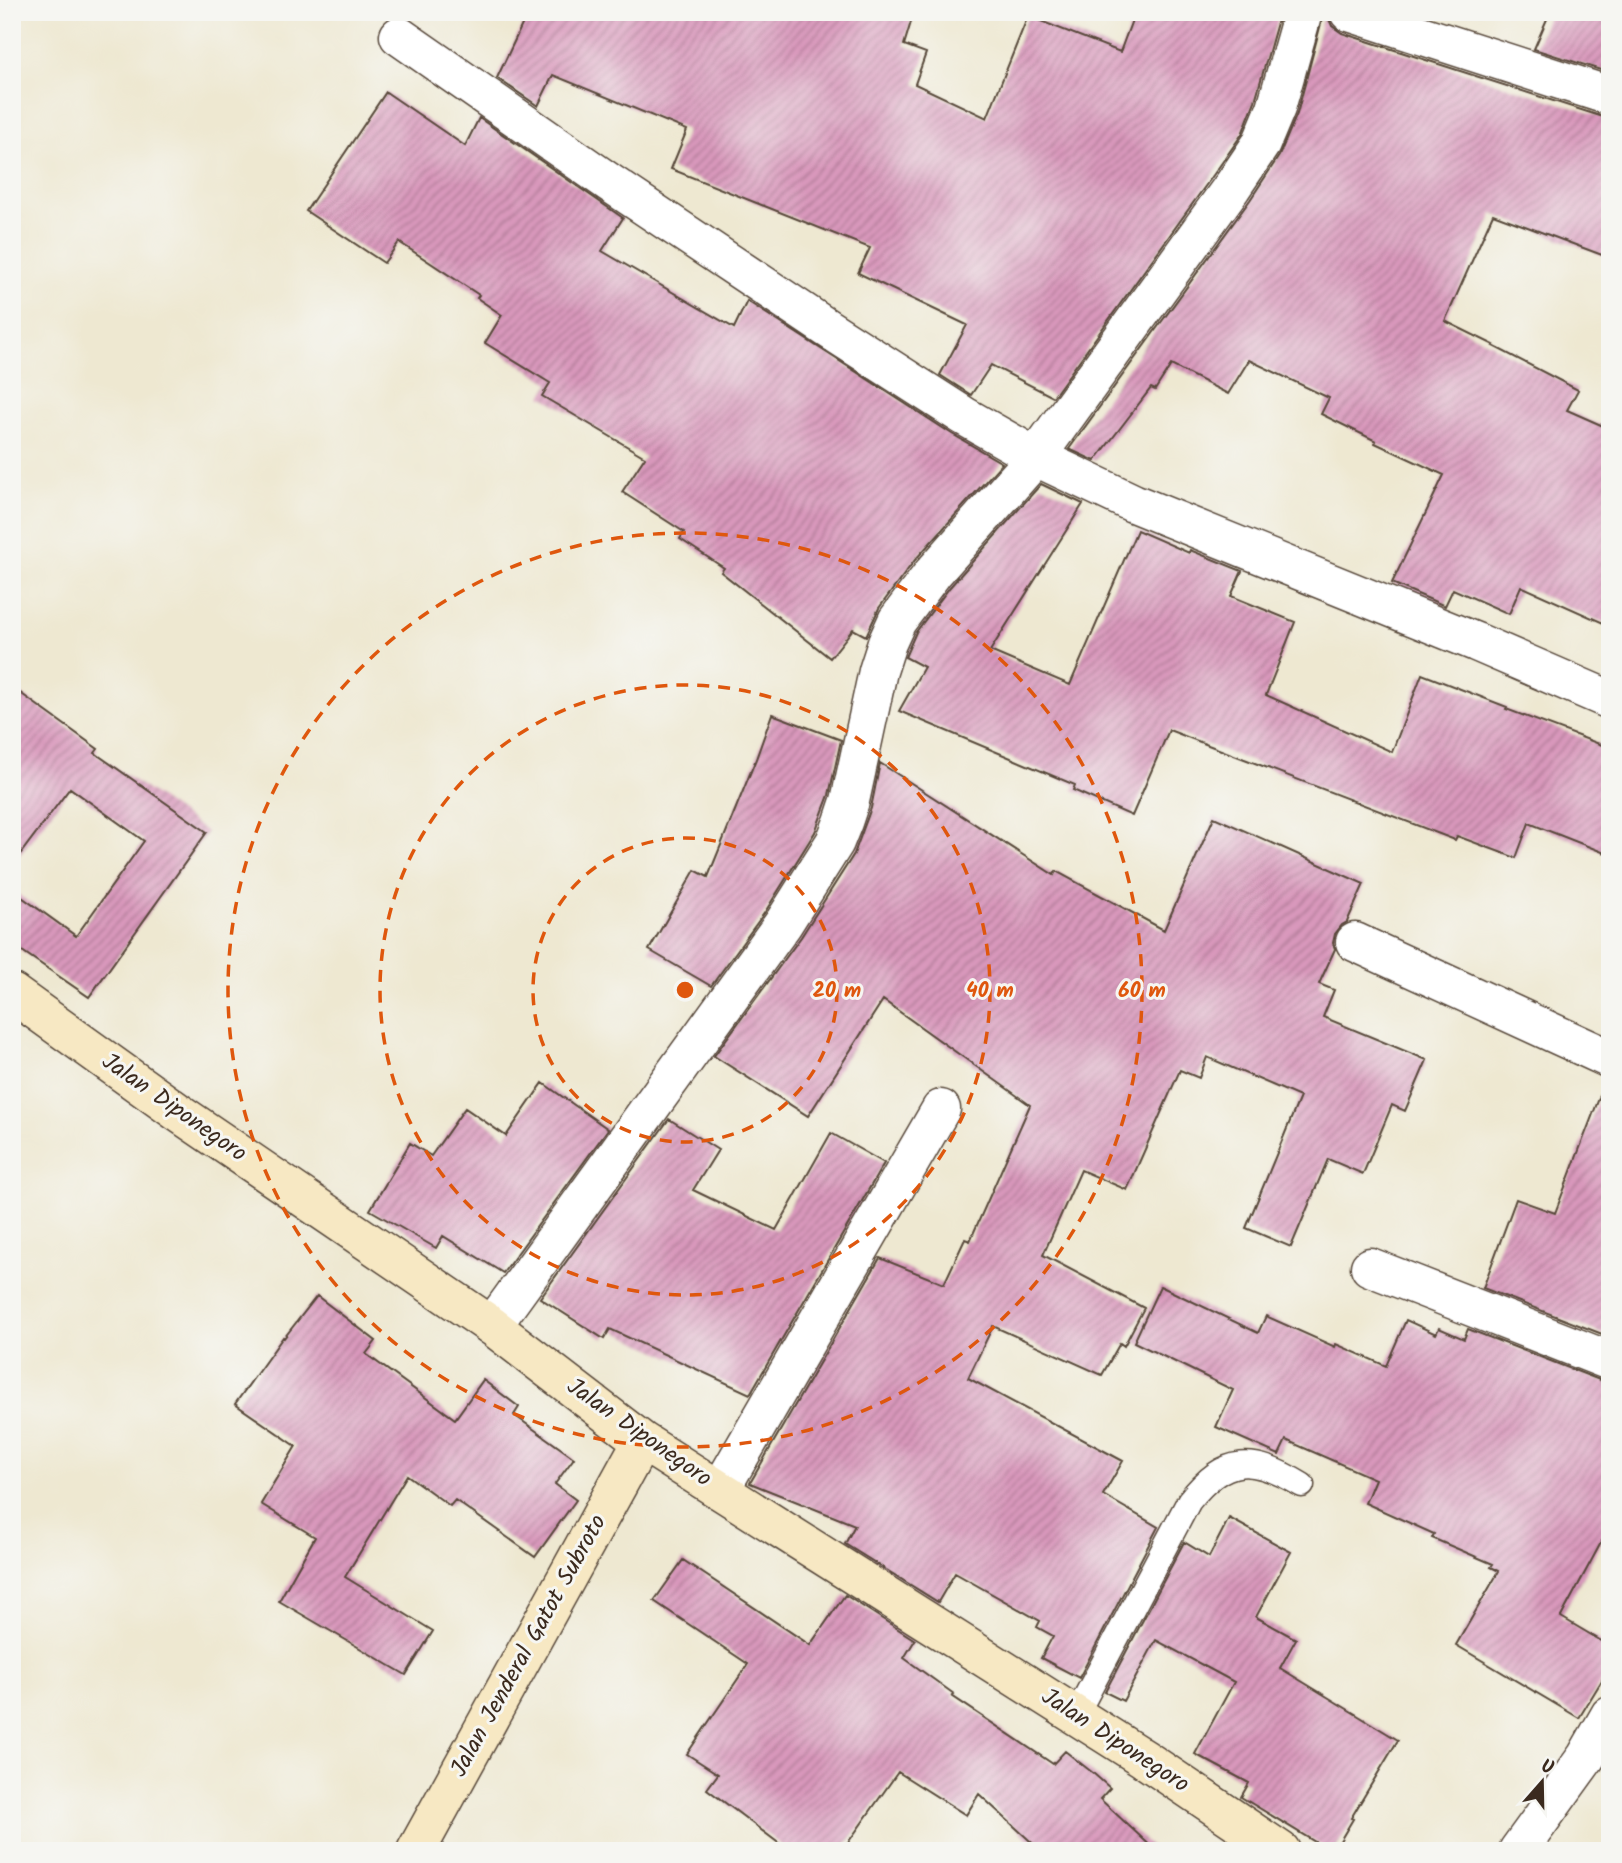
<svg xmlns="http://www.w3.org/2000/svg" width="1622" height="1863" viewBox="0 0 1622 1863" font-family="Kalam,sans-serif">
  <style>
    .building { fill: url(#building-hatch) }
    .lines { fill: none; stroke-linecap: round; stroke-linejoin: round }
    .service-casing { stroke: #564639; stroke-width: 27 }
    .minor-casing { stroke: #564639; stroke-width: 41 }
    .secondary-casing { stroke: #564639; stroke-width: 41 }
    .service { stroke: #fff; stroke-width: 24 }
    .minor { stroke: #fff; stroke-width: 38 }
    .secondary { stroke: #f7e8c3; stroke-width: 38 }
    .ring { fill: none; stroke: #df570d; stroke-width: 3.5; stroke-dasharray: 12 9 }
    .labels { text-anchor: middle; dominant-baseline: central; stroke-width: 6; stroke-linejoin: round; paint-order: stroke }
    .street-label { font-size: 24px; fill: #3b2a1e; stroke: #f6f6f2 }
    .centre { fill: #df570d; stroke: #f6f6f2; stroke-width: 3.5 }
    .ring-label { font-size: 21px; text-anchor: middle; font-weight: bold; fill: #df570d; stroke: #f6f6f2; stroke-width: 6; stroke-linejoin: round; paint-order: stroke }
  </style>
  <defs>
    <pattern id="building-hatch" width="6" height="6" patternUnits="userSpaceOnUse" patternTransform="scale(1.75)"><rect width="6" height="6" fill="#d998bc"/><path d="M-1 1l2-2M0 6l6-6M5 7l2-2" fill="none" stroke="#b17c98"/></pattern>
  </defs>
  <rect width="100%" height="100%" fill="#f6f6f2"/>
  <filter id="ink" filterUnits="userSpaceOnUse"><feTurbulence type="fractalNoise" baseFrequency=".0143" numOctaves="2"/><feDisplacementMap in="SourceGraphic" scale="14" xChannelSelector="R" yChannelSelector="G"/><feConvolveMatrix kernelMatrix="1 2 1 2 8 2 1 2 1" color-interpolation-filters="sRGB"/></filter>
  <filter id="wash" filterUnits="userSpaceOnUse"><feTurbulence type="fractalNoise" baseFrequency=".00686" numOctaves="4" result="noise"/><feDisplacementMap in="SourceGraphic" scale="28" xChannelSelector="R" yChannelSelector="G"/><feGaussianBlur stdDeviation="1.57" result="paint"/><feColorMatrix in="noise" values="0 0 0 0 0 0 0 0 0 0 0 0 0 0 0 0 0 1.4 0 .05"/><feComposite in="paint" operator="in"/></filter>
  <g filter="url(#wash)">
    <rect width="100%" height="100%" fill="#eee8d1"/>
    <g id="blocks">
      <path class="building" d="M528,12h386l-10,33 22,8 -11,31 72,34 41,-102 92,36 15,-40h145l-25,89 -13,33 -28,40 -161,223 -62,-32 -20,30 -31,-20 27,-50 -109,-52 12,-25 -199,-79 16,-39 -134,-55 -15,31 -41,-28z
        M1324,12h4v5l4,9 10,7 261,84h7v141l-117,-44 -48,107 49,24 -1,1 85,44 -11,20 43,19v197l-89,-40 -12,28 -56,-25 -8,17 -53,-23 52,-108 -69,-32 1,-2 -55,-27 8,-16 -80,-38 -21,34 -57,-29 -16,25 -4,-2 -56,73 -26,-12 181,-249 29,-44 18,-42z
        M1550,12h60v61l-76,-24z
        M386,92l79,54 14,-28 144,100 -21,33 132,77 13,-27 205,133 50,29 -87,97 -36,48 -13,28 -13,-7 -23,29 -109,-86 3,-4 -44,-29 4,-7 -62,-40 23,-35 -103,-61 8,-13 -65,-40 17,-28 -25,-17 2,-3 -80,-53 -15,21 -78,-52z
        M1041,484l42,20 -93,147 80,34 67,-155 52,23 1,-3 52,21 -11,25 64,26 -29,73 126,57 30,-78 85,33 -1,2 104,39v107l-81,-32 -13,35 -59,-22 -2,4 -286,-110 -37,86 -59,-26 2,-5 -176,-74 25,-44 -19,-10 11,-25 34,-45z
        M12,687l86,62 -3,4 112,79 -118,165 -77,-53v-54l64,46 68,-95 -74,-53 -58,77z
        M772,714l69,26 -12,55 -14,37 -50,80 -54,74 -62,-36 46,-80 13,7 48,-118z
        M880,763l174,112 2,-4 108,59 50,-113 150,67 -17,38 -5,3 -7,9 -2,9 2,6 -16,35 15,6 -11,27 104,43 -22,51 -13,-6 -29,69 -35,-15 -37,88 -45,-19 54,-131 -93,-40 -8,21 -19,-8 -53,120 -46,-20 -38,85 101,53 -20,38 -4,-3 -18,32 -109,-49 -25,52 155,83 -20,34 55,32 -79,151 -38,-20 12,-22 -16,-9 3,-6 -85,-48 -17,29 -93,-58 10,-19 -105,-42 130,-225 64,26 21,-45 5,2 60,-136 -147,-105 -75,116 -94,-60 87,-119 53,-83 17,-46z
        M1606,1080h4v257l-127,-49 33,-89 39,14z
        M543,1083l65,46 -105,144 -60,-37 -7,12 -66,-38 40,-67 21,13 34,-48 41,28z
        M669,1119l49,31 -25,40 83,40 55,-97 53,30 -134,231 -140,-65 -6,10 -64,-41z
        M1160,1286l98,47 8,-17 69,31 1,-3 50,22 20,-46 30,14 3,-6 25,11 4,-10 134,52 8,1v144l-49,91 49,29v21l-31,51 -123,-73 43,-74 -8,-4 2,-3 -61,-26 2,-4 -69,-31 10,-24 -89,-39 -7,15 -63,-28 17,-37 -99,-48z
        M317,1296l59,45 -10,13 89,65 28,-39 36,27 -5,8 60,43 -19,26 21,16 -41,57 -80,-57 -5,6 -43,-31 -62,102 88,54 -27,44 -127,-74 36,-64 -54,-33 35,-58 -61,-42 48,-67 1,1z
        M1229,1518l62,34 -35,65 40,22 -16,29 118,72 -47,78 2,1 -19,32h-4l-89,-54 8,-14 -54,-29 39,-72 -78,-42 -33,61 -18,-9 79,-150 25,15z
        M683,1560l127,85 35,-50 70,45 -11,18 50,36 -2,2 101,68 12,-13 28,22 17,15 -10,11 56,52h-115l-62,-57 -13,21 -68,-43 -56,79h-53l-82,-62 11,-15 -31,-20 61,-90 -94,-63z"/>
    </g>
  </g>
  <g filter="url(#ink)">
    <use href="#blocks" fill-opacity="0" stroke="#564639" stroke-width="2"/>
    <g class="lines">
      <defs>
        <path id="service" d="M1076,1715l113,-214c37,-47 64,-45 113,-16"/>
        <path id="minor" d="M1349,12l261,84
          M399,36l211,147 217,145 137,88 72,41 97,46 343,139 134,58
          M1355,942l255,117
          M1370,1267l240,94
          M492,1326l291,-402 52,-82 8,-20 7,-21 28,-130 9,-28 10,-22 36,-48 103,-116 196,-270 29,-43 15,-36 27,-96
          M720,1490l221,-381
          M1518,1851l68,-94 24,-42"/>
        <path id="secondary" d="M12,993l167,120 313,213 150,115 501,317 138,93
          M416,1851l226,-410"/>
      </defs>
      <use href="#service" class="service-casing"/>
      <use href="#minor" class="minor-casing"/>
      <use href="#secondary" class="secondary-casing"/>
      <use href="#service" class="service"/>
      <use href="#minor" class="minor"/>
      <use href="#secondary" class="secondary"/>
    </g>
  </g>
  <g class="ring">
    <circle cx="685" cy="990" r="152"/>
    <circle cx="685" cy="990" r="305"/>
    <circle cx="685" cy="990" r="457"/>
  </g>
  <g class="labels">
    <g class="street-label">
      <text transform="translate(174 1108) rotate(35)">Jalan Diponegoro</text>
      <text transform="translate(639 1433) rotate(35)">Jalan Diponegoro</text>
      <text transform="translate(529 1646) rotate(-61)">Jalan Jenderal Gatot Subroto</text>
      <text transform="translate(1115 1741) rotate(33)">Jalan Diponegoro</text>
    </g>
  </g>
  <circle cx="685" cy="990" r="10" class="centre"/>
  <g class="ring-label">
    <text x="837" y="997">20 m</text>
    <text x="990" y="997">40 m</text>
    <text x="1142" y="997">60 m</text>
  </g>
  <rect width="1622" height="1863" fill="none" stroke="#f6f6f2" stroke-width="42"/>
  <g transform="translate(1542 1782) rotate(20)" stroke="#f6f6f2" stroke-width="5" paint-order="stroke">
  <path d="M0-5L12 26L0 18L-12 26Z" fill="#3b2a1e"/>
  <text y="-10" font-size="19" font-weight="bold" text-anchor="middle" fill="#3b2a1e">U</text>
  </g>
</svg>
